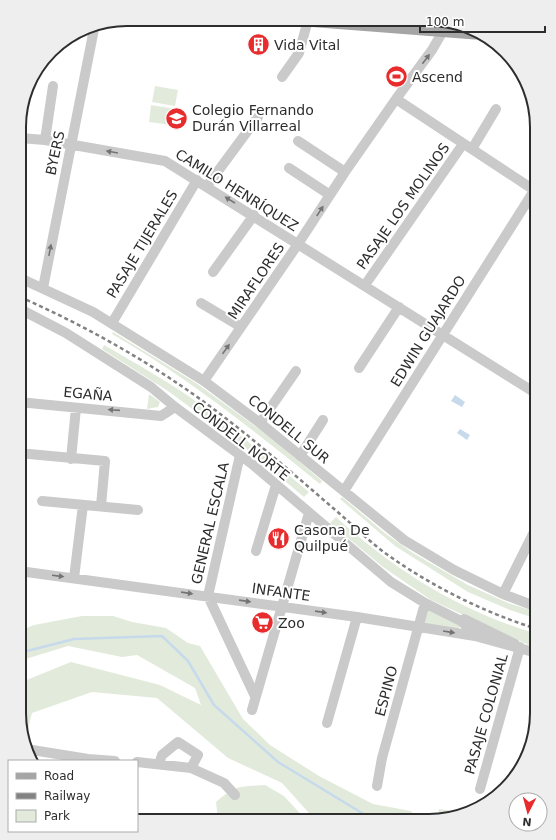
<svg xmlns="http://www.w3.org/2000/svg" width="556" height="840" viewBox="0 0 556 840" font-family="'DejaVu Sans',sans-serif">
  <style>
    .green { fill: #e2ebdb }
    .water { fill: #c6daec }
    .lines { fill: none; stroke-linecap: round; stroke-linejoin: round }
    .stream { stroke: #c6daec; stroke-width: 2.5 }
    .minor { stroke: #cacaca; stroke-width: 10 }
    .major { stroke: #a5a5a5; stroke-width: 13 }
    .rail { stroke: #828282; stroke-width: 2.5; stroke-dasharray: 4 3; stroke-linecap: butt }
    .oneway { fill: #747474 }
    .labels { text-anchor: middle; dominant-baseline: central; stroke-width: 4; stroke-linejoin: round; paint-order: stroke }
    .poi-label { font-size: 14px; fill: #2d2d2d; stroke: #fff; text-anchor: start }
    .street-label { font-size: 14px; fill: #2d2d2d; stroke: #fff }
    .rim { fill: none; stroke: #2d2d2d; stroke-width: 2 }
  </style>
  <rect width="100%" height="100%" fill="#fff"/>
  <path class="green" d="M155,86l23,4 -3,16 -23,-4z
    M151,105l24,4 -3,16 -23,-3z
    M113,332l83,51 74,54 52,44 -2,3c-67,-54 -133,-107 -208,-150z
    M104,345c33,19 65,37 96,59 37,28 73,58 109,88l-5,5 -59,-49 -77,-57 -66,-42z
    M149,394l11,8 -2,5 -11,2z
    M342,497l44,37 27,19 55,32 40,18 29,9v7l-27,-9 -42,-18 -73,-46 -55,-47z
    M336,517c59,54 124,94 201,117v15l-106,-49 -48,-33 -53,-44z
    M427,608l33,16 -1,5 -35,-6z
    M82,616h31l19,6 34,6 22,15 12,3 43,73 27,26 49,31 54,28 38,7 7,10h-102l-34,-38 -54,-25 -71,-60 -65,-6 -60,21 -6,23h-2l-5,-23v-30l52,-21 89,23 41,20 -6,-17 -58,-33 -15,2 -54,-11 -49,15v-30l15,-6z
    M265,785l19,11 23,25 -89,-1 -2,-18c20,-17 23,-15 49,-17z
    M489,799l-18,14 -41,8 8,-3 1,-9 13,2z"/>
  <path class="water" d="M455,395l10,7 -3,5 -11,-6z
    M460,429l10,6 -3,5 -10,-7z"/>
  <g class="lines">
    <path class="stream" d="M19,653l55,-14 88,-3 26,25 26,44 64,57 97,59"/>
    <path class="minor" d="M282,77l17,-24 9,-33
      M396,99l141,93
      M20,138l25,2 120,21 372,233
      M45,140l8,-54
      M298,141l47,31
      M472,149l24,-40
      M289,168l41,27
      M207,186l51,-69
      M213,272l41,-57
      M20,278l73,34 111,69 56,42 144,117 50,30 49,24 34,13
      M365,285l98,-141
      M43,288l52,-264
      M201,303l40,24
      M20,309l46,24 85,54 24,20 77,57 139,118 34,21 36,18 13,12 1,3
      M112,323l85,-143
      M359,368l40,-61
      M204,381l94,-137 47,-72 51,-73 36,-49 11,-19
      M19,402l142,14 14,-9
      M260,423l36,-52
      M29,454l76,7 -4,45
      M300,456l23,-36
      M71,459l5,-51
      M344,491l193,-305
      M42,501l96,9
      M256,551l20,-66
      M19,571l338,46 118,19 62,17
      M74,578l9,-73
      M503,594l34,-68
      M208,596l32,-141
      M208,596l47,100
      M464,619l51,25
      M252,710l57,-197
      M327,723l30,-106
      M26,749l62,10 27,2
      M137,762l54,6 7,-13 -20,-13 -16,13 -3,9
      M191,768l33,15 11,12
      M377,786l5,-28 43,-155
      M480,789l40,-142"/>
    <path class="major" d="M306,20l169,13"/>
    <path class="rail" d="M20,297c75,33 149,76 213,127 37,29 72,60 107,90 15,13 29,27 45,39 46,33 98,59 152,76"/>
  </g>
  <defs><path id="oneway-solid" d="M-6-.8H1V-3.2L6.5 0L1 3.2V.8H-6Z"/></defs>
  <g class="oneway">
    <use href="#oneway-solid" transform="translate(426 59) rotate(-53)"/>
    <use href="#oneway-solid" transform="translate(112 152) rotate(-170)"/>
    <use href="#oneway-solid" transform="translate(230 200) rotate(-148)"/>
    <use href="#oneway-solid" transform="translate(320 211) rotate(-57)"/>
    <use href="#oneway-solid" transform="translate(50 250) rotate(-79)"/>
    <use href="#oneway-solid" transform="translate(226 349) rotate(-55)"/>
    <use href="#oneway-solid" transform="translate(114 410) rotate(-176)"/>
    <use href="#oneway-solid" transform="translate(58 576) rotate(7)"/>
    <use href="#oneway-solid" transform="translate(187 593) rotate(8)"/>
    <use href="#oneway-solid" transform="translate(245 601) rotate(8)"/>
    <use href="#oneway-solid" transform="translate(321 612) rotate(8)"/>
    <use href="#oneway-solid" transform="translate(449 632) rotate(9)"/>
  </g>
  <defs>
    <symbol id="building-disc" viewBox="-11 -11 22 22"><circle r="9.5" fill="#e82c2d" stroke="#fff"/><path d="M-4-6H4V6H1V3H-1V6H-4ZM-2.5-4.3h1.7v1.8h-1.7ZM.8-4.3h1.7v1.8H.8ZM-2.5-1h1.7V.8h-1.7ZM.8-1h1.7V.8H.8Z" fill="#fff"/></symbol>
    <symbol id="stadium-disc" viewBox="-11 -11 22 22"><circle r="9.5" fill="#e82c2d" stroke="#fff"/><path d="M0-5a6.5 5 0 1 0 0 10a6.5 5 0 1 0 0-10ZM-3.5-1.8h7v3.6h-7Z" fill="#fff"/></symbol>
    <symbol id="school-disc" viewBox="-11 -11 22 22"><circle r="9.5" fill="#e82c2d" stroke="#fff"/><path d="M0-5L7-2L0 1L-7-2ZM-4 1L0 2.5L4 1V4Q0 6-4 4Z" fill="#fff"/></symbol>
    <symbol id="restaurant-disc" viewBox="-11 -11 22 22"><circle r="9.5" fill="#e82c2d" stroke="#fff"/><path d="M-5-6h1v4h1v-4h1v4h1v-4h1v5L-1.5 .5V6h-2V.5L-5-1ZM5-6V6H3V1.5H1.5Q1.5-4 5-6Z" fill="#fff"/></symbol>
    <symbol id="supermarket-disc" viewBox="-11 -11 22 22"><circle r="9.5" fill="#e82c2d" stroke="#fff"/><path d="M-6-5.5h2.5l.6 2H6L4.5 2H-2.5L-4.4-4H-6ZM-1.5 3.2a1.3 1.3 0 1 0 .1 0ZM3 3.2a1.3 1.3 0 1 0 .1 0Z" fill="#fff"/></symbol>
  </defs>
  <g fill-rule="evenodd">
    <use href="#building-disc" x="246" y="32" width="25" height="25"/>
    <use href="#stadium-disc" x="384" y="64" width="25" height="25"/>
    <use href="#school-disc" x="164" y="106" width="25" height="25"/>
    <use href="#restaurant-disc" x="266" y="526" width="25" height="25"/>
    <use href="#supermarket-disc" x="250" y="610" width="25" height="25"/>
  </g>
  <g class="labels">
    <g class="poi-label">
      <text x="274" y="45">Vida Vital</text>
      <text x="412" y="77">Ascend</text>
      <text x="192" y="110">Colegio Fernando<tspan x="192" dy="16">Durán Villarreal</tspan></text>
      <text x="294" y="530">Casona De<tspan x="294" dy="16">Quilpué</tspan></text>
      <text x="278" y="623">Zoo</text>
    </g>
    <g class="street-label">
      <text transform="translate(55 153) rotate(-78)">BYERS</text>
      <text transform="translate(237 190) rotate(32)">CAMILO HENRÍQUEZ</text>
      <text transform="translate(403 206) rotate(-55)">PASAJE LOS MOLINOS</text>
      <text transform="translate(142 244) rotate(-59)">PASAJE TIJERALES</text>
      <text transform="translate(256 281) rotate(-56)">MIRAFLORES</text>
      <text transform="translate(428 331) rotate(-58)">EDWIN GUAJARDO</text>
      <text transform="translate(88 394) rotate(5)">EGAÑA</text>
      <text transform="translate(289 429) rotate(39)">CONDELL SUR</text>
      <text transform="translate(241 441) rotate(38)">CONDELL NORTE</text>
      <text transform="translate(210 523) rotate(-77)">GENERAL ESCALA</text>
      <text transform="translate(281 592) rotate(8)">INFANTE</text>
      <text transform="translate(386 691) rotate(-75)">ESPINO</text>
      <text transform="translate(486 714) rotate(-74)">PASAJE COLONIAL</text>
    </g>
  </g>
  <path d="M0 0H556V840H0ZM127 26H429A101 101 0 0 1 530 127V713A101 101 0 0 1 429 814H127A101 101 0 0 1 26 713V127A101 101 0 0 1 127 26Z" fill="#eee" fill-rule="evenodd"/>
  <path class="rim" d="M127 26H429A101 101 0 0 1 530 127V713A101 101 0 0 1 429 814H127A101 101 0 0 1 26 713V127A101 101 0 0 1 127 26Z"/>
  <rect x="8" y="760" width="130" height="72" fill="#ffffff" stroke="#ababab"/>
  <rect x="16" y="773" width="20" height="6" fill="#a5a5a5" stroke="#ababab"/>
  <text x="44" y="780" font-size="12" fill="#2d2d2d">Road</text>
  <rect x="16" y="793" width="20" height="6" fill="#828282" stroke="#ababab"/>
  <text x="44" y="800" font-size="12" fill="#2d2d2d">Railway</text>
  <rect x="16" y="810" width="20" height="12" fill="#e2ebdb" stroke="#ababab"/>
  <text x="44" y="820" font-size="12" fill="#2d2d2d">Park</text>
  <g transform="translate(528 812) rotate(186)"><circle r="19" fill="#ffffff" stroke="#ababab"/>
  <path d="M0-3L7 15L0 10L-7 15Z" fill="#e82c2d"/>
  <text y="-6" font-size="11" font-weight="bold" text-anchor="middle" fill="#2d2d2d">N</text>
  </g>
  <path d="M420 26v6h125v-6" fill="none" stroke="#2d2d2d" stroke-width="2"/>
  <text x="426" y="26" font-size="12" fill="#2d2d2d" stroke="#ffffff" stroke-width="3" paint-order="stroke">100 m</text>
</svg>
